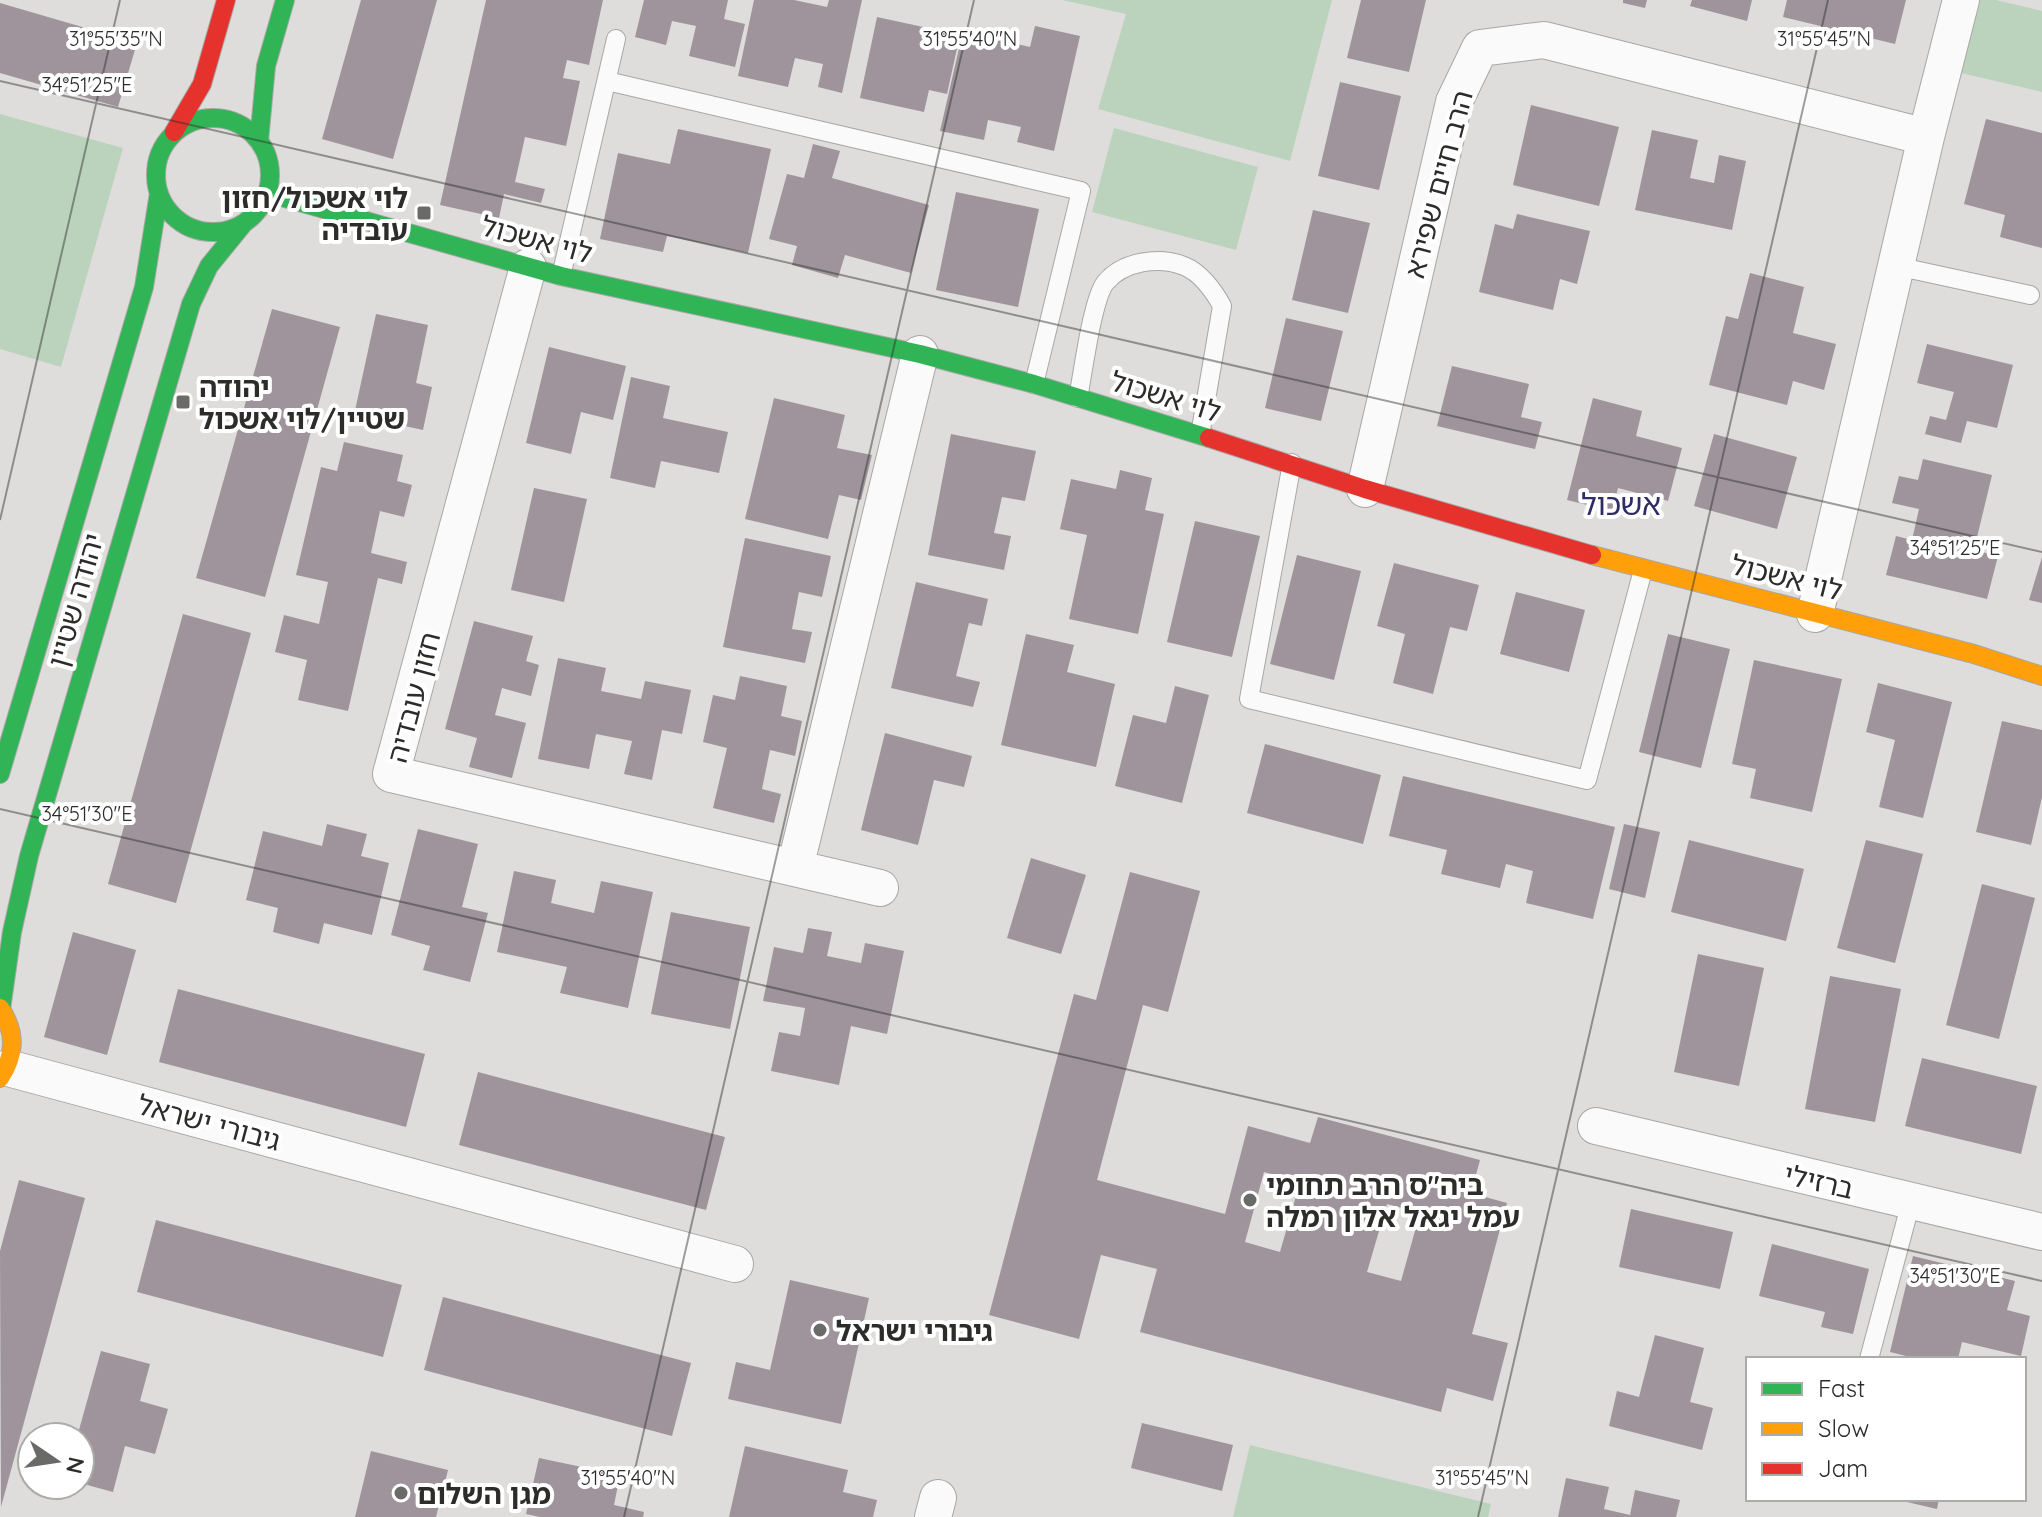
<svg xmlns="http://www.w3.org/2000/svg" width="2042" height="1517" viewBox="0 0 2042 1517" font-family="Quicksand,'Noto Sans Hebrew',sans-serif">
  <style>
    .green { fill: #bbd3bc }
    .building { fill: #9f949b; fill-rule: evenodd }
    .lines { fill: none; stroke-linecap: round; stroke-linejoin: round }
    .lane-casing { stroke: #a8a7a6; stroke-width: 20 }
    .street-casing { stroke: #a8a7a6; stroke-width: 38 }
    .fast-casing { stroke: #a8a7a6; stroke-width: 20 }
    .slow-casing { stroke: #a8a7a6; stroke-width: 20 }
    .jam-casing { stroke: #a8a7a6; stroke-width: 20 }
    .lane { stroke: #fafafa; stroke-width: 18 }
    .street { stroke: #fafafa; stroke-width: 36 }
    .fast { stroke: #30b455; stroke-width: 18 }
    .slow { stroke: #ff9f0a; stroke-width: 18 }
    .jam { stroke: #e5322d; stroke-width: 18 }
    .ticks { fill: none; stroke: #2c2c2a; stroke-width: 2; stroke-opacity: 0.45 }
    .poi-dot { fill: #6a6a68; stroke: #fff; stroke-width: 3 }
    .labels { text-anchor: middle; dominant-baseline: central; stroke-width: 8; stroke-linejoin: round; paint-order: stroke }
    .street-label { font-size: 28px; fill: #2c2c2a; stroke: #fff }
    .poi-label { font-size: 28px; font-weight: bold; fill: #2c2c2a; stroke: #fff; text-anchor: start }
    .neighbourhood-label { font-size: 30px; fill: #2f2b65; stroke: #fff }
    .ticks-label { font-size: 20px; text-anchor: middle; fill: #2c2c2a; stroke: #fff; stroke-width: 8; stroke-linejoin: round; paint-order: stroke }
  </style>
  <rect width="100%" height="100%" fill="#dedddb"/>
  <path class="green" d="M1062,0h270l-42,161 -192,-52 28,-95z
    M1975,0h21l46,11v81l-85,-20z
    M0,114l123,34 -62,219 -61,-18z
    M1114,128l144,39 -22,83 -144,-38z
    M1250,1445l241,59 -3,13h-255z"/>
  <path class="building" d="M361,0h76l-44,159 -71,-20z
    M486,0h117l-14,65 -22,-5 -4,18 17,3 -14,65 -41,-9 -10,45 30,7 -4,14 -37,-9 -5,24 -59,-13z
    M644,0h84l-4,19 21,5 -10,43 -46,-11 7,-30 -24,-5 -6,24 -31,-8z
    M754,0h40l33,7 2,-7h33l-20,93 -24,-6 5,-23 -28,-6 -7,29 -50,-11z
    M1361,0h65l-17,72 -62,-14z
    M1623,0h24l-2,8 -22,-5z
    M1692,0h60l-5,21 -57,-15z
    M1787,0h119l-11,44 -112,-27z
    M0,3l137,40 -19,64 -118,-34z
    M877,17l83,18 -13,59 -18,-4 -5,22 -64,-14z
    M1035,26l45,10 -26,115 -37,-9 4,-15 -33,-7 -4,20 -44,-9 23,-100 67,16z
    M1340,82l61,14 -22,94 -61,-14z
    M1531,105l88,22 -20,79 -86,-21z
    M1986,119l56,14v115l-42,-11 5,-22 -41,-11z
    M678,129l93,20 -23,104 -81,-17 -4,16 -63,-13 18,-86 52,11z
    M1652,130l46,10 -8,38 24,5 5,-28 27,6 -14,69 -97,-20z
    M813,144l27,7 -8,27 97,27 -18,68 -66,-18 -7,23 -46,-13 5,-19 -28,-7 18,-65 17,4z
    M956,192l83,17 -21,98 -82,-17z
    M1313,210l57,13 -22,90 -56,-13z
    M1517,214l73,17 -13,53 -17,-5 -7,31 -74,-18 16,-68 18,5z
    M1750,273l54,14 -11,46 43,11 -12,46 -31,-9 -6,24 -78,-20 17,-69 12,3z
    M272,309l68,18 -75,270 -69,-19z
    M376,314l52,11 -12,58 16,4 -9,43 -69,-15z
    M1286,318l57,13 -22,90 -56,-13z
    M1927,344l86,21 -16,63 -30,-7 -6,22 -36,-9 5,-18 16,4 8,-28 -37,-9z
    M549,347l77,19 -13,54 -32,-8 -10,42 -45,-11z
    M1452,366l77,18 -8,33 21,5 -7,27 -98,-23z
    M631,377l39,9 -7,32 65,14 -9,41 -58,-12 -6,27 -45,-10z
    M774,398l71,17 -8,33 35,7 -11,45 -22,-5 -11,44 -83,-20z
    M1593,398l49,13 -6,25 46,12 -14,53 -50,-13 -6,23 -45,-11z
    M951,434l85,17 -11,50 -23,-4 -8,36 17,3 -7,34 -76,-15z
    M1714,434l83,23 -20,72 -83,-23z
    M344,442l59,13 -6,26 15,4 -8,32 -24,-6 -9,42 36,9 -5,22 -24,-6 -30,133 -50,-11 9,-40 -32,-8 9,-37 35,9 9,-42 -32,-7 25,-108 16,4z
    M1923,459l69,16 -18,75 24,6 -11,43 -101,-24 10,-39 16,4 7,-31 -27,-6 7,-27 19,4z
    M1120,470l32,8 -7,32 19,4 -26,120 -69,-15 18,-84 -27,-6 11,-50 45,10z
    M534,488l53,11 -23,103 -53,-12z
    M1195,521l65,15 -28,121 -65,-15z
    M745,538l86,18 -9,41 -23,-5 -7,37 20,3 -7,31 -82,-16z
    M1297,555l64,16 -27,109 -64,-16z
    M2042,557v46l-13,-3z
    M1394,563l85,22 -12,46 -17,-4 -17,67 -40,-11 12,-49 -28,-8z
    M916,582l72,17 -6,27 -13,-3 -13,53 24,6 -7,25 -82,-19z
    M1516,592l69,18 -16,62 -69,-18z
    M183,614l68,19 -75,270 -68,-19z
    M474,621l59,15 -7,25 13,4 -8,31 -29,-8 -7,27 31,8 -14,55 -43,-11 8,-29 -32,-9z
    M1026,634l48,11 -7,27 48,12 -19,83 -95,-22z
    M1668,634l62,15 -29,119 -62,-16z
    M558,658l48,10 -5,23 40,8 4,-18 46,9 -9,44 -20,-4 -10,50 -28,-6 8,-33 -36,-7 -7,35 -51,-10z
    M1754,660l88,19 -30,133 -62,-14 6,-29 -24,-5z
    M740,676l47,10 -6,30 21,5 -7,35 -25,-6 -8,39 19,5 -7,29 -61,-15 14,-60 -24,-6 10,-47 22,5z
    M1878,683l74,19 -29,116 -44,-11 16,-67 -29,-8z
    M1175,686l34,9 -27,108 -67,-17 18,-71 33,8z
    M2002,721l40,9v67l-11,48 -55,-13z
    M885,733l87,23 -8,31 -30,-7 -16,65 -57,-15z
    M1265,744l116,31 -18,69 -116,-31z
    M1403,776l212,51 -22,92 -67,-16 7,-32 -27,-7 -6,24 -59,-14 6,-24 -58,-14z
    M327,824l40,10 -6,22 28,7 -17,72 -48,-12 -5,21 -46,-12 5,-24 -32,-8 17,-69 59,15z
    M1624,824l36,8 -15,66 -36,-9z
    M418,829l60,15 -16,63 26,6 -18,69 -47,-12 7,-24 -39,-11z
    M1689,840l115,29 -18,72 -115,-29z
    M1866,840l57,14 -28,109 -58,-15z
    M1031,858l55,17 -25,79 -54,-16z
    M514,871l42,9 -5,23 43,10 7,-32 52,11 -25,116 -68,-15 7,-26 -70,-15z
    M1130,872l70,19 -32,121 -25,-7 -46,175 128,34 23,-88 62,17 8,-26 162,43 -9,33 36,10 -35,131 36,9 -15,58 -46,-13 -6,24 -301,-80 17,-63 -56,-14 -22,84 -90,-24 85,-321 22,6zM1264,1172l36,10 -20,70 -35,-10zM1387,1204l33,9 -19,68 -34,-9z
    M1982,884l53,14 -36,141 -53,-14z
    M671,912l79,15 -20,102 -79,-15z
    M808,928l24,4 -5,24 34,7 4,-20 39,8 -17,83 -36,-8 -12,59 -68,-14 8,-39 21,4 5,-28 -42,-7 11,-54 29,6z
    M73,932l63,18 -29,105 -63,-18z
    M1698,954l66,14 -25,118 -65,-14z
    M1830,976l71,13 -26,133 -70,-13z
    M178,989l247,65 -19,73 -247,-65z
    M1922,1058l115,28 -16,68 -116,-28z
    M478,1072l247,65 -19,73 -247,-65z
    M19,1180l66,18 -84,309 -1,-256z
    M1631,1209l102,23 -13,57 -101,-22z
    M156,1220l246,65 -19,72 -246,-65z
    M1772,1244l97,25 -16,65 -32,-7 4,-15 -66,-16z
    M1913,1256l102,25 -8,29 23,6 -9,40 -59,-14 -4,17h-40l-28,-7z
    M790,1280l79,18 -28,126 -113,-25 8,-37 34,8z
    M443,1297l248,66 -19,73 -248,-66z
    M1655,1335l49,13 -14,54 23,6 -11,42 -93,-24 8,-35 22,6z
    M101,1351l49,13 -10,37 28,8 -13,45 -30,-8 -12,46 -33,-9v-46h-3z
    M1142,1423l91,22 -11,46 -91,-23z
    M745,1446l103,24 -5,22 34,8 -4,17h-144z
    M371,1451l77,19 -12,47h-81z
    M539,1458l81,17 -6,30 30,7 -1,5h-103l-14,-3z
    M1566,1478l43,9 -5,22 26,6 5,-25 45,10 -4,17h-118z
    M1894,1499h45l-2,10z"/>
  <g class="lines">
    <defs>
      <path id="lane" d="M607,81l474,110 -47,193
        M1896,266l134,29
        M561,276l55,-237
        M1078,398c5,-25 14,-97 27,-115 18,-22 54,-27 79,-17 16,6 30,25 38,40l-22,129
        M1292,463l-43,236 338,81 56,-210
        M1869,1359l42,-157"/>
      <path id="street" d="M528,267l-137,507 489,114
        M1365,489l89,-387 26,-54 64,-8 382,97
        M1815,614l111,-477 35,-137
        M795,868l125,-514
        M8,1068l727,196
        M1596,1126l446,106
        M933,1517l5,-19"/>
      <path id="fast" d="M156 175a57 57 0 1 1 114 0a57 57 0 1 1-114 0Z
        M259,141l7,-75 19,-66
        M267,193l294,83 359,78 114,30 175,54
        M0,774l144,-487 15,-94
        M1,1009l11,-77 17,-76 162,-552 18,-38 35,-43"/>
      <path id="slow" d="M1592,555l382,99 68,22
        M0,1008c16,24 16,46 0,70"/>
      <path id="jam" d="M174,132l28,-48 24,-84
        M1209,438l156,51 227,66"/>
    </defs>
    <use href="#lane" class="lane-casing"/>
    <use href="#street" class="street-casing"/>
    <use href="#fast" class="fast-casing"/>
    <use href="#slow" class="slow-casing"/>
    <use href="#jam" class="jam-casing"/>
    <use href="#lane" class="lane"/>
    <use href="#street" class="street"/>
    <use href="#fast" class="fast"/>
    <use href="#slow" class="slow"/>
    <use href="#jam" class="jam"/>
  </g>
  <path class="ticks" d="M0,81l2042,471M0,520l120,-520M0,809l2042,472M624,1517l350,-1517M1478,1517l350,-1517"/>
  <g class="poi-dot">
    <rect x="416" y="205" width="16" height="16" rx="4"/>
    <rect x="175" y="394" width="16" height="16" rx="4"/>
    <circle cx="1250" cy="1200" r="8"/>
    <circle cx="820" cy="1330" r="8"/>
    <circle cx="401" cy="1493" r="8"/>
  </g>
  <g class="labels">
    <g class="street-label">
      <text transform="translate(1438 184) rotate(-75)">הרב חיים שפירא</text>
      <text transform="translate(537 239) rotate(15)">לוי אשכול</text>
      <text transform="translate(1166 396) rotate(17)">לוי אשכול</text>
      <text transform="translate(1787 577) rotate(14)">לוי אשכול</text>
      <text transform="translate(75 600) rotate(-74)">יהודה שטיין</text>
      <text transform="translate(413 697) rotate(-75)">חזון עובדיה</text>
      <text transform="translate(209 1122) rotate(15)">גיבורי ישראל</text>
      <text transform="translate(1819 1181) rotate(13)">ברזילי</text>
    </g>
    <g class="poi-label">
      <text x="408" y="197" text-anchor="end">לוי אשכול/חזון<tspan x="408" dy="32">עובדיה</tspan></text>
      <text x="199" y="386">יהודה<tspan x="199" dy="32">שטיין/לוי אשכול</tspan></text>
      <text x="1266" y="1184">ביה"ס הרב תחומי<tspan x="1266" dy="32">עמל יגאל אלון רמלה</tspan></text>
      <text x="836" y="1330">גיבורי ישראל</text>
      <text x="417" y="1493">מגן השלום</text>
    </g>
    <g class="neighbourhood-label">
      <text x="1621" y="504">אשכול</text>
    </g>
  </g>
  <g class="ticks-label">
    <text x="116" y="46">31°55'35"N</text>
    <text x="970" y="46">31°55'40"N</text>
    <text x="1824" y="46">31°55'45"N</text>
    <text x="87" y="92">34°51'25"E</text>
    <text x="1955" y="555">34°51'25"E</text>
    <text x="87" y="821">34°51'30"E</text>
    <text x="1955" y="1283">34°51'30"E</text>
    <text x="628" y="1485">31°55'40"N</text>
    <text x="1482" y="1485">31°55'45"N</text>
  </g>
  <rect x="1746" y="1357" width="280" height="144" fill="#ffffff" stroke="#ababaa" stroke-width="2"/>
  <rect x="1762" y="1383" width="40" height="12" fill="#30b455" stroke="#ababaa" stroke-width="2"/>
  <text x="1818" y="1397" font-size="24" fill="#2c2c2a">Fast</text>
  <rect x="1762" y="1423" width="40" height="12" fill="#ff9f0a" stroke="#ababaa" stroke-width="2"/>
  <text x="1818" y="1437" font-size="24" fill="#2c2c2a">Slow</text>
  <rect x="1762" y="1463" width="40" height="12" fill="#e5322d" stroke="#ababaa" stroke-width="2"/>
  <text x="1818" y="1477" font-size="24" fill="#2c2c2a">Jam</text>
  <g transform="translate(56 1461) rotate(103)"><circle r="38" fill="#ffffff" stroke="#ababaa" stroke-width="2"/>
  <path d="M0-6L14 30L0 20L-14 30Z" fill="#6a6a68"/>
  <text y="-12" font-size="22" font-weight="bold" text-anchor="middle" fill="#2c2c2a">N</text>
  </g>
</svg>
